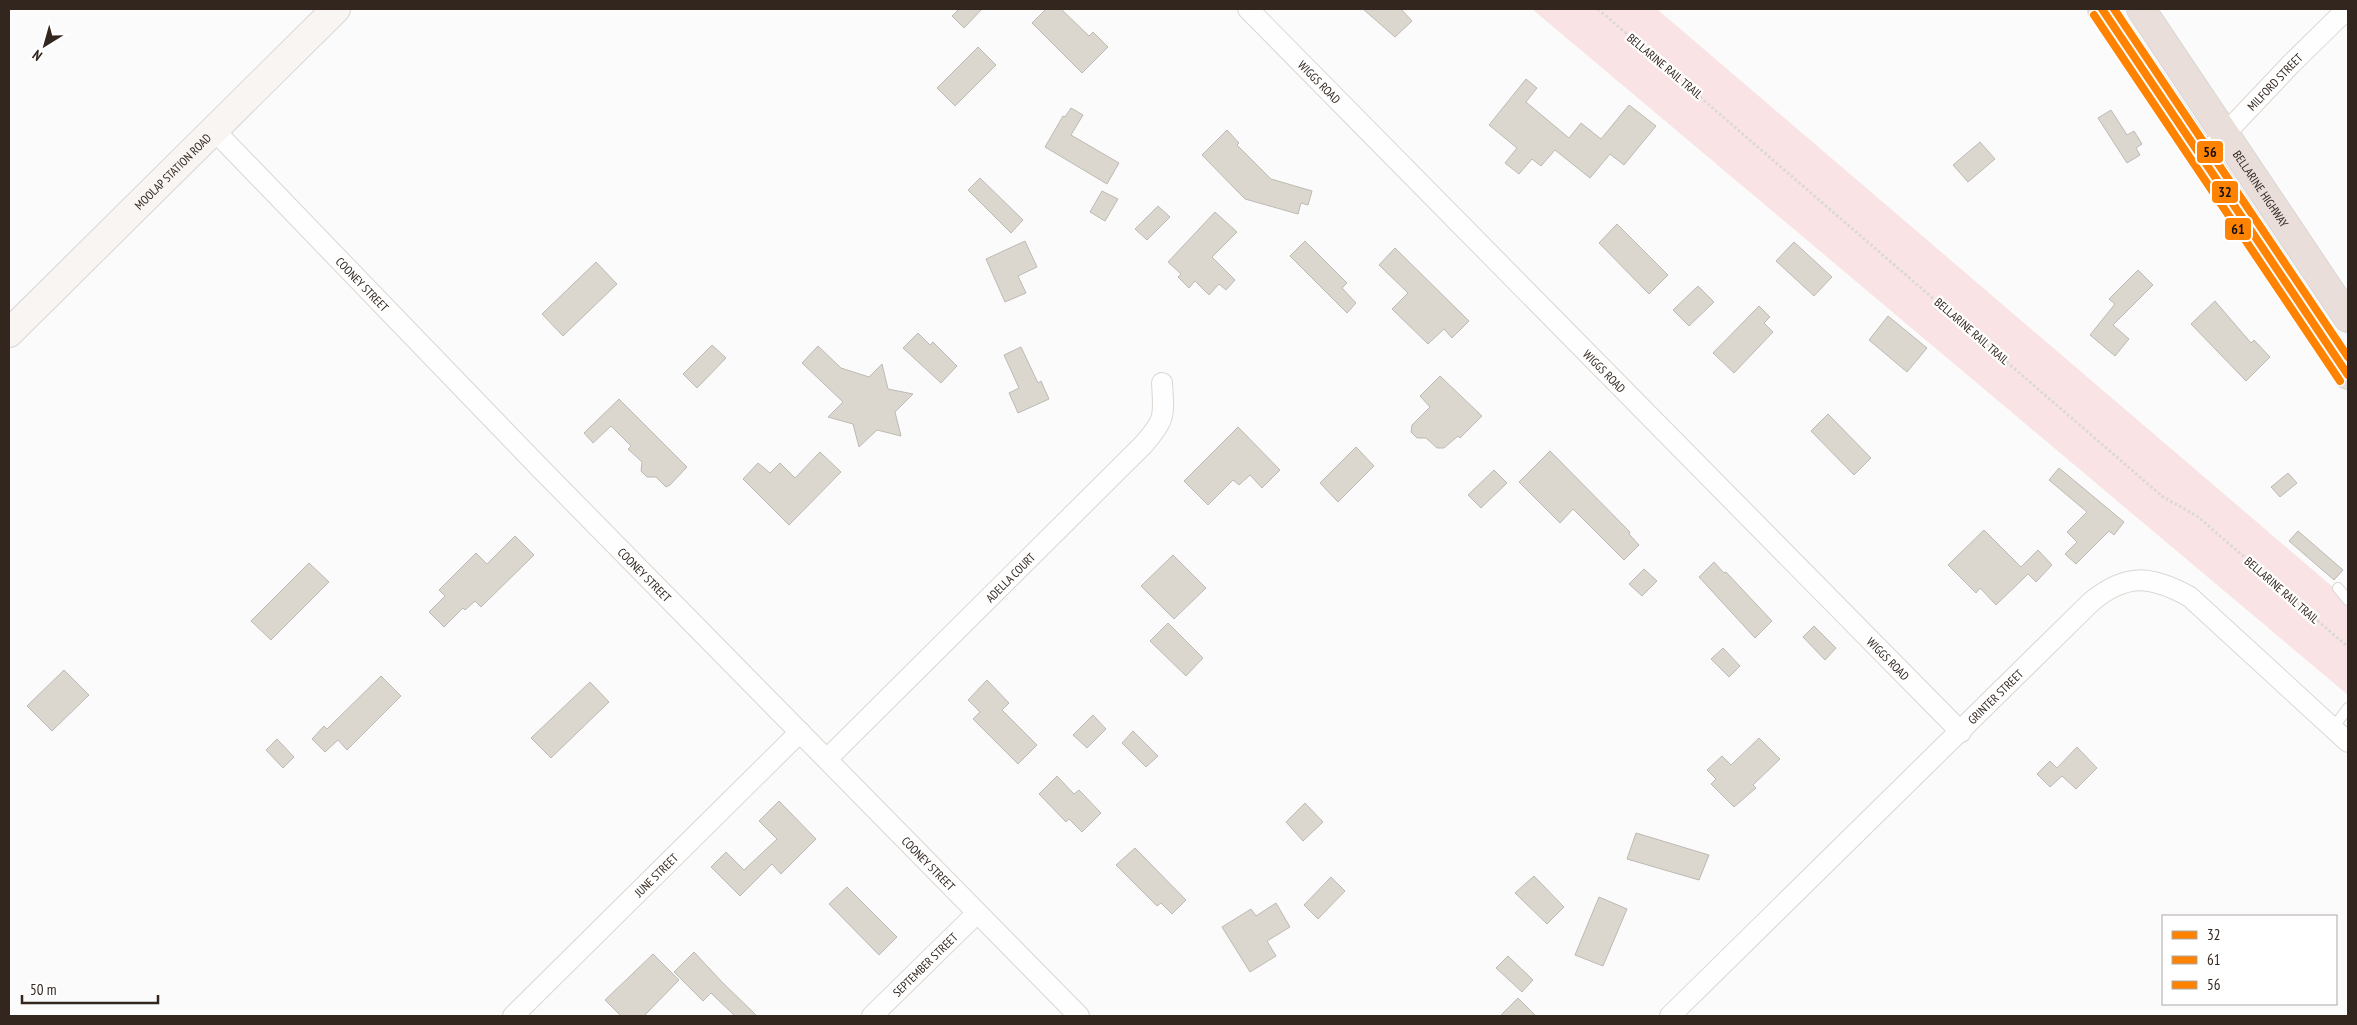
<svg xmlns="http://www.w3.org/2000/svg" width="2357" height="1025" viewBox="0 0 2357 1025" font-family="'PT Sans Narrow',sans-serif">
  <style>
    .green { fill: #fae3e4 }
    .building { fill: #dcd7ce; stroke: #bdb9b4 }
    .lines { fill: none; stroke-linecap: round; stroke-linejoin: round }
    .lane-casing { stroke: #dcd6d1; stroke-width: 12 }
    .street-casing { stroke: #dcd6d1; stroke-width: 22 }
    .secondary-casing { stroke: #dcd6d1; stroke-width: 30 }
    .highway-casing { stroke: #d8d6d5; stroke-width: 30 }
    .path { stroke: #dad9d8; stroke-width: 3; stroke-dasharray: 2.5 2.5; stroke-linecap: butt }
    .lane { stroke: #fefefe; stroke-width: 10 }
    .street { stroke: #fefefe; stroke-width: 20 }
    .secondary { stroke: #f8f5f3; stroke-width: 28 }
    .highway { stroke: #eadedb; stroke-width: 28 }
    .bus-1-casing { stroke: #fff; stroke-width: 11 }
    .bus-2-casing { stroke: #fff; stroke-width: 11 }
    .bus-3-casing { stroke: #fff; stroke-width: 11 }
    .bus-1 { stroke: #ff8200; stroke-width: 8 }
    .bus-2 { stroke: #ff8200; stroke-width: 8 }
    .bus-3 { stroke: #ff8200; stroke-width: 8 }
    .labels { text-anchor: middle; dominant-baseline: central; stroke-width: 4.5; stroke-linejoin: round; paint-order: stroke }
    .street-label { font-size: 12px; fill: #32261e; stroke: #fff }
    .line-badge { stroke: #fff; stroke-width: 2 }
    .pale-badge-label { font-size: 14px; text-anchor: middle; font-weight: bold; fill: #111 }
  </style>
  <rect width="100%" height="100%" fill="#fbfbfb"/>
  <path class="green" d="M1532,9h125l691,591v95z"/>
  <path class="building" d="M959,9h23l-18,19 -12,-12z
    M1046,9h15l28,27 4,-4 15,15 -26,26 -50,-50z
    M1363,9h38l11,12 -17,16z
    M978,47l18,18 -41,41 -18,-18z
    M1526,79l11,9 -11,14 43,36 12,-15 20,16 28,-34 27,21 -32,39 -14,-11 -20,24 -35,-28 -14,16 -9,-7 -13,15 -14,-11 12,-15 -28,-23z
    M1071,108l12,7 -12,20 48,28 -12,21 -62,-37 18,-31 2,1z
    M2111,110l16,25 7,-4 8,13 -6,4 4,7 -13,8 -29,-45z
    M1227,130l12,13 -2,2 34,34 41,12 -4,14 -7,-2 -3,11 -53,-15 -43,-44z
    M1980,142l15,17 -27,23 -15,-17z
    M980,178l43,42 -12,13 -43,-43z
    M1102,191l16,8 -13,22 -15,-9z
    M1158,206l12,11 -23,23 -12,-11z
    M1215,212l22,20 -25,25 23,23 -9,10 -7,-6 -10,11 -14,-14 -6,7 -11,-11 3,-3 -13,-12z
    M1617,224l51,51 -19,19 -50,-51z
    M1025,241l12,26 -19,9 8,17 -21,9 -19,-43z
    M1305,241l42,42 -5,5 14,15 -9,10 -57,-57z
    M1794,242l38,35 -18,19 -38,-35z
    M1395,248l74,73 -17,17 -8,-9 -16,15 -36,-35 16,-16 -29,-28z
    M596,262l21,22 -54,52 -21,-22z
    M2138,270l15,15 -40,40 16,14 -14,17 -25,-21 25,-31 -6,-5z
    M1698,286l16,16 -25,24 -16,-16z
    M2215,301l36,42 3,-3 16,17 -24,24 -55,-57z
    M1759,306l11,11 -6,6 9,9 -39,41 -21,-20z
    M1888,316l39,32 -20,24 -38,-32z
    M918,333l12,12 3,-3 24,24 -16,17 -38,-35z
    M712,345l14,13 -29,30 -14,-14z
    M818,346l23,22 28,9 13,-13 6,25 25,5 -18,18 6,24 -24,-6 -18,17 -6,-23 -25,-7 15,-15 -41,-39z
    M1021,347l17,36 3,-2 8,18 -31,14 -9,-20 10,-5 -15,-33z
    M1440,376l42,40 -22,22 -2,-2 -14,12h-7l-11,-10h-9l-6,-6 1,-7 18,-18 -10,-11z
    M619,399l68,68 -17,18 -4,2 -10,-10h-9l-6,-6 1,-9 -14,-13 3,-3 -20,-20 -18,17 -9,-10z
    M1828,414l43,44 -17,17 -43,-44z
    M1238,427l42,43 -18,18 -12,-13 -11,10 -6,-5 -25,25 -24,-24z
    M1356,447l18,19 -36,36 -18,-19z
    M1550,451l80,81 -1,2 10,11 -15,15 -51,-51 -13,14 -41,-41z
    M820,452l21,20 -52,53 -46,-46 15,-16 12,10 10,-10 15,15z
    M2059,468l65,54 -10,13 -5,-4 -33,33 -11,-10 12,-12 -10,-10 20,-20 -38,-32z
    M1494,470l13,13 -26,25 -13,-13z
    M2288,473l9,10 -17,14 -9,-10z
    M1984,530l37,37 17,-17 14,15 -16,17 -8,-8 -32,31 -16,-17 -4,5 -28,-28z
    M2298,531l45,39 -9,10 -45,-39z
    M515,536l19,19 -53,52 -6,-6 -10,9 -2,-2 -19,19 -15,-15 16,-16 -6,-6 37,-37 11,11z
    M1173,555l33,33 -32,31 -33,-33z
    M1714,562l10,11 2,-1 46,49 -17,17 -56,-61z
    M309,563l20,19 -58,58 -20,-19z
    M1644,569l13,12 -15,15 -13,-12z
    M1168,623l35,35 -17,18 -36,-35z
    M1814,626l22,22 -11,12 -22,-23z
    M1723,648l17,18 -11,11 -18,-18z
    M64,670l25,25 -37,36 -25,-25z
    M381,676l20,20 -54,54 -9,-10 -13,12 -13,-13 12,-13 3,3z
    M987,680l22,23 -7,7 35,35 -19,19 -45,-45 7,-7 -12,-12z
    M590,682l19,20 -58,56 -20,-20z
    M1093,715l13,14 -19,19 -14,-13z
    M1133,731l25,25 -12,11 -24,-24z
    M1759,738l21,21 -27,26 3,3 -22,19 -23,-23 5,-5 -9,-9 15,-14 9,9z
    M277,739l17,18 -11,11 -17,-18z
    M2077,747l20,21 -21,21 -14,-13 -12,11 -13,-13 13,-13 7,7z
    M1057,776l17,18 5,-4 22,23 -19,19 -13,-13 -3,3 -27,-28z
    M779,801l37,38 -35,35 -9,-10 -32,32 -29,-29 15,-15 18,18 33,-31 -18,-18z
    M1305,803l18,19 -20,19 -17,-19z
    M1636,833l73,22 -10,25 -72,-21z
    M1135,848l51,52 -14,14 -11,-11 -4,3 -41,-41z
    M1534,876l30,31 -17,17 -32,-31z
    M1331,877l14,14 -27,28 -14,-14z
    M847,887l50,50 -18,18 -50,-51z
    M1599,897l28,12 -24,57 -28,-11z
    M1276,903l14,24 -23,14 9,15 -26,16 -28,-45 29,-18 5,7z
    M694,952l28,30 35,34h-22l-24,-23 -8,8 -29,-29z
    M653,954l26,26 -35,36h-23l-16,-16z
    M1508,956l25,24 -11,12 -26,-24z
    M1518,998l18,18h-36z"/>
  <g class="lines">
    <defs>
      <path id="lane" d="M2338,588l10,12
        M2333,728l15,-20"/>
      <g id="street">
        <path id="s1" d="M1248,9l713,723"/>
        <path id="s2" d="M214,130l327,339 538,547"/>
        <path id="s3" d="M2203,157l88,-93 56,-55"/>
        <path id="s4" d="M827,759l316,-314c23,-26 21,-29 19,-62"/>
        <path id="s5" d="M513,1016l287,-284"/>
        <path id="s6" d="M872,1016l105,-103"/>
        <path id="s7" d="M1670,1016l421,-414c35,-29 59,-27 99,-5l158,145"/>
      </g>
      <g id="secondary">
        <path id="s8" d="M9,333l327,-324"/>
      </g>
      <g id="highway">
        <path d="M2102,9l101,148 145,218"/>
        <path id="s9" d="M2141,9l207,309"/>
      </g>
    </defs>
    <use href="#lane" class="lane-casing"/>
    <use href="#street" class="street-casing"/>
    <use href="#secondary" class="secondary-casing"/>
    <use href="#highway" class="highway-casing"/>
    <path class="path" d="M1598,9l565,488 34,19 151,131"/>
    <use href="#lane" class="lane"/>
    <use href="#street" class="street"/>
    <use href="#secondary" class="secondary"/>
    <use href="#highway" class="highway"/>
    <defs>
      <path id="bus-1" d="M2102,9l246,366"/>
      <path id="bus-2" d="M2094,15l246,366"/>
      <path id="bus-3" d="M2114,9l234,348"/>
    </defs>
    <use href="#bus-1" class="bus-1-casing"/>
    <use href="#bus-2" class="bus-2-casing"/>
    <use href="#bus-3" class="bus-3-casing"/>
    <use href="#bus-1" class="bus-1"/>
    <use href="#bus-2" class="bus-2"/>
    <use href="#bus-3" class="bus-3"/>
  </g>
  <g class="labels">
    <g class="street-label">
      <text transform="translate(1665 66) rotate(40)">BELLARINE RAIL TRAIL</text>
      <text stroke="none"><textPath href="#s1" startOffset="102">WIGGS ROAD</textPath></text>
      <text stroke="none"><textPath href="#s3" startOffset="104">MILFORD STREET</textPath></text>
      <text stroke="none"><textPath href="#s8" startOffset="230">MOOLAP STATION ROAD</textPath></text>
      <text stroke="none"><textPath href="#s9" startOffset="216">BELLARINE HIGHWAY</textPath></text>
      <text stroke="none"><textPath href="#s2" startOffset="214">COONEY STREET</textPath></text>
      <text transform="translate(1972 331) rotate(41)">BELLARINE RAIL TRAIL</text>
      <text stroke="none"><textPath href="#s1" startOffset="508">WIGGS ROAD</textPath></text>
      <text stroke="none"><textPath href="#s2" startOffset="619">COONEY STREET</textPath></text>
      <text stroke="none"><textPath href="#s4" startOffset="258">ADELLA COURT</textPath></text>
      <text transform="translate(2282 590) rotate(41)">BELLARINE RAIL TRAIL</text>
      <text stroke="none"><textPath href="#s1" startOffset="912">WIGGS ROAD</textPath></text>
      <text stroke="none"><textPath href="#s7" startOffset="456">GRINTER STREET</textPath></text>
      <text stroke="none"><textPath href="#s2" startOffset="1024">COONEY STREET</textPath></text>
      <text stroke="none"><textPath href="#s5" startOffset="201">JUNE STREET</textPath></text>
      <text stroke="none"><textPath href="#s6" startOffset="74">SEPTEMBER STREET</textPath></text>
    </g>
  </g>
  <g class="line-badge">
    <rect x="2196" y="140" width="28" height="24" rx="5" fill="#ff8200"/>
    <rect x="2211" y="180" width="28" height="24" rx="5" fill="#ff8200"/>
    <rect x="2224" y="217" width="28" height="24" rx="5" fill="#ff8200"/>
  </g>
  <g class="pale-badge-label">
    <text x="2210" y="157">56</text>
    <text x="2225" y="197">32</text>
    <text x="2238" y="234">61</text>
  </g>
  <rect width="2357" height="1025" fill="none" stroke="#32261e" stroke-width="20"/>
  <rect x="2162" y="915" width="175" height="90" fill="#ffffff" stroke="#ada8a5"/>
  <rect x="2172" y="931" width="25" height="8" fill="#ff8200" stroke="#ada8a5"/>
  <text x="2207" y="940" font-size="15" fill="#32261e">32</text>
  <rect x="2172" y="956" width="25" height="8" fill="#ff8200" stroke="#ada8a5"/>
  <text x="2207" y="965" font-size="15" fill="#32261e">61</text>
  <rect x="2172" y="981" width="25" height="8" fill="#ff8200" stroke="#ada8a5"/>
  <text x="2207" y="990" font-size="15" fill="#32261e">56</text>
  <g transform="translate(45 45) rotate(217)" stroke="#ffffff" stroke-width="4" paint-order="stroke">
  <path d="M0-4L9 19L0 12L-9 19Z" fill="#32261e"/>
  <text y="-8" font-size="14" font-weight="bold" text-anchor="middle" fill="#32261e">N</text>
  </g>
  <path d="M22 995v8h136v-8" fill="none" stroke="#32261e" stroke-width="2.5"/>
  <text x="30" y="995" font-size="15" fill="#32261e" stroke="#ffffff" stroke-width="4" paint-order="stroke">50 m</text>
</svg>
